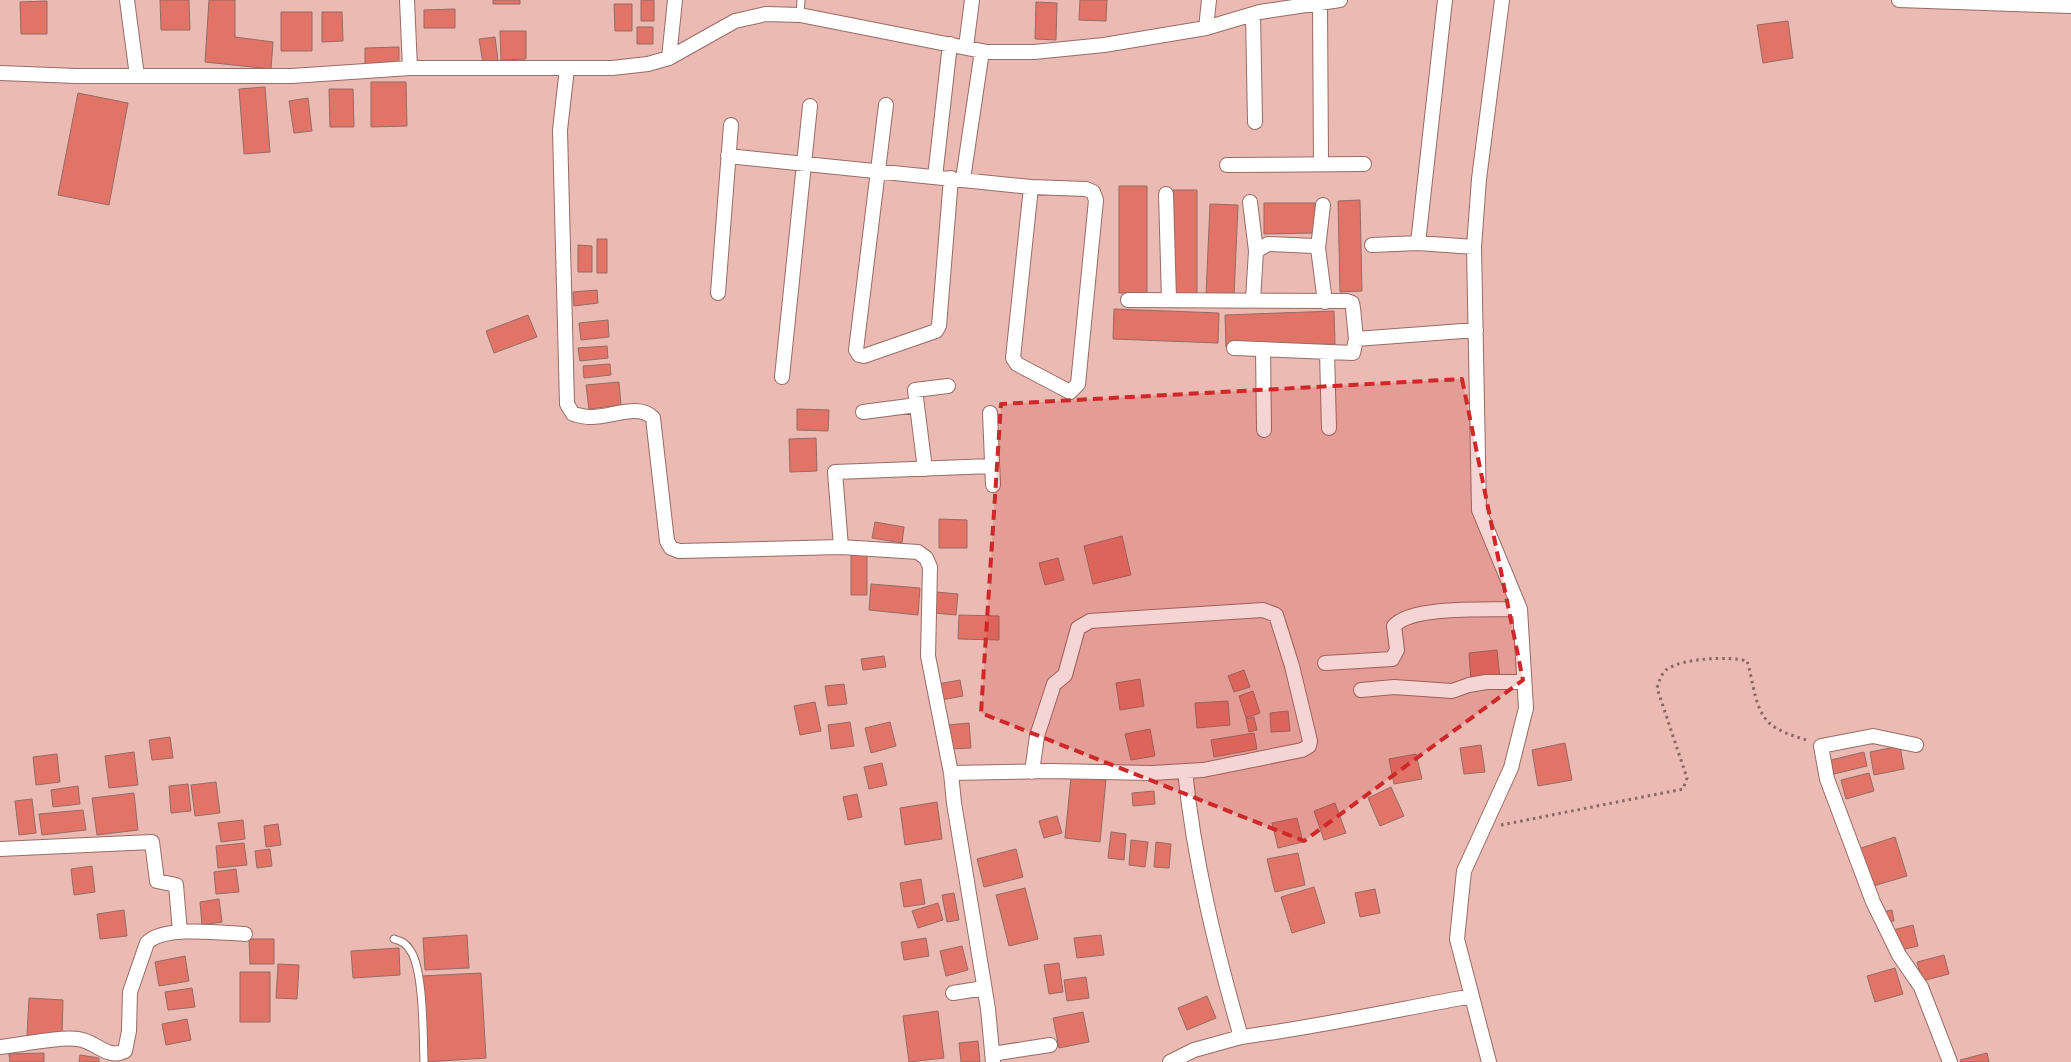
<svg xmlns="http://www.w3.org/2000/svg" width="2071" height="1062" viewBox="0 0 2071 1062" font-family="Quicksand,sans-serif">
  <style>
    .building { fill: #e27367; stroke: #966b65 }
    .lines { fill: none; stroke-linecap: round; stroke-linejoin: round }
    .service-casing { stroke: #976c66; stroke-width: 9 }
    .minor-casing { stroke: #976c66; stroke-width: 16 }
    .path { stroke: #886863; stroke-width: 3; stroke-dasharray: 2.5 4; stroke-linecap: butt }
    .service { stroke: #fff; stroke-width: 7 }
    .minor { stroke: #fff; stroke-width: 14 }
    .marked { fill: #ce2828; fill-opacity: 0.2; stroke: #ce2828; stroke-width: 4; stroke-dasharray: 10 6; stroke-linejoin: round }
  </style>
  <rect width="100%" height="100%" fill="#eabab3"/>
  <path class="building" d="M160,0h29l1,30h-29z
    M209,0h26v37l38,5 -2,27 -66,-7z
    M493,0h27v4h-27z
    M641,0h13v21h-13z
    M1080,0h27l-1,21 -27,-1z
    M47,1v33h-26l-1,-32z
    M1036,2l21,1 -1,37 -21,-1z
    M614,4h18v27h-17z
    M455,9v19h-31v-18z
    M281,12h31v39h-31z
    M322,12h20l1,29 -21,1z
    M1788,21l5,37 -30,5 -6,-38z
    M637,27h16v17h-16z
    M500,31h26v28l-25,1z
    M495,37l3,24 -15,2 -4,-24z
    M399,47v19l-34,1v-19z
    M371,82h35l1,44 -36,1z
    M265,87l5,65 -26,2 -5,-65z
    M329,89h24l1,38h-24z
    M78,93l50,10 -19,102 -51,-10z
    M308,98l4,33 -18,2 -5,-32z
    M1119,186h28v107h-28z
    M1173,190h24v107h-24z
    M1360,200l2,91 -22,1 -2,-91z
    M1264,203h51v30l-51,1z
    M1210,204l28,1 -4,91 -28,-1z
    M597,239h10v34h-10z
    M578,245l14,1v26h-14z
    M597,290l1,13 -24,3 -1,-14z
    M1114,309l105,4 -1,30 -105,-4z
    M1334,311l1,33 -109,3 -1,-32z
    M528,315l9,22 -43,16 -8,-22z
    M608,320l1,17 -28,3 -2,-17z
    M607,346l1,12 -28,3 -2,-13z
    M610,364l1,11 -27,3 -1,-12z
    M619,382l2,23 -32,4 -3,-24z
    M797,409l32,1 -1,21 -31,-1z
    M816,438l1,33 -27,1 -1,-33z
    M939,519l28,1v28h-28z
    M875,522l29,5 -2,16 -30,-5z
    M1122,536l9,39 -38,9 -9,-38z
    M851,555h16v40h-16z
    M1058,558l6,22 -19,5 -6,-22z
    M871,584l49,4 -2,27 -49,-5z
    M936,592l22,2 -2,21 -22,-2z
    M959,615l40,1v24l-41,-1z
    M1497,650l3,29 -29,2 -2,-28z
    M884,656l2,11 -23,3 -2,-11z
    M1244,670l6,17 -16,5 -6,-16z
    M1140,679l4,27 -24,4 -4,-27z
    M960,680l3,16 -22,4 -3,-16z
    M844,684l3,20 -19,2 -3,-20z
    M1253,691l7,22 -14,5 -7,-22z
    M1228,701l2,24 -33,3 -2,-25z
    M815,702l6,29 -21,4 -6,-29z
    M1288,711l2,20 -19,1 -1,-19z
    M1254,717l3,13 -8,2 -3,-13z
    M850,722l4,24 -23,3 -3,-24z
    M890,722l6,24 -25,7 -6,-25z
    M969,723l2,25 -21,1 -2,-24z
    M1150,729l5,27 -24,4 -6,-26z
    M1254,733l3,16 -43,8 -3,-17z
    M170,737l3,21 -21,2 -3,-20z
    M1565,743l7,37 -34,6 -6,-36z
    M1481,745l4,27 -21,2 -4,-26z
    M1900,746l4,23 -30,6 -4,-23z
    M134,752l4,33 -29,3 -4,-32z
    M1864,752l3,14 -33,8 -3,-14z
    M57,754l3,28 -24,3 -3,-28z
    M1416,754l6,25 -28,5 -5,-25z
    M882,763l5,22 -18,4 -5,-22z
    M1869,773l5,18 -28,8 -5,-19z
    M1071,777l35,3 -6,62 -35,-4z
    M216,782l4,31 -25,3 -4,-31z
    M188,784l3,27 -20,2 -2,-27z
    M78,786l2,18 -27,3 -2,-17z
    M1391,787l13,29 -24,10 -12,-28z
    M1154,791l1,13 -22,2 -1,-13z
    M134,793l4,37 -41,5 -5,-37z
    M857,794l5,23 -14,3 -5,-23z
    M32,799l4,34 -17,2 -4,-34z
    M937,802l5,37 -37,6 -5,-37z
    M1335,803l11,30 -22,7 -10,-29z
    M83,810l3,20 -44,5 -3,-21z
    M1057,816l5,17 -18,5 -5,-17z
    M1297,818l6,24 -25,6 -6,-25z
    M243,820l2,19 -24,3 -3,-19z
    M278,824l3,21 -15,2 -2,-21z
    M1111,832l15,2 -2,26 -16,-2z
    M1895,837l12,39 -37,11 -12,-38z
    M1131,840l17,2 -3,25 -16,-2z
    M1156,842l15,2 -2,24 -15,-1z
    M244,843l3,22 -29,3 -2,-22z
    M270,849l2,17 -15,2 -2,-17z
    M1016,849l7,28 -39,10 -7,-28z
    M1298,853l7,32 -30,7 -8,-33z
    M92,866l3,26 -21,3 -3,-26z
    M236,869l3,23 -23,2 -2,-22z
    M921,879l4,25 -21,3 -4,-24z
    M1314,887l11,36 -33,10 -11,-36z
    M1025,888l13,51 -29,7 -13,-51z
    M1375,889l5,24 -20,4 -5,-24z
    M954,893l5,27 -12,2 -5,-27z
    M219,899l3,23 -20,3 -2,-23z
    M938,903l5,17 -25,8 -6,-17z
    M124,910l3,26 -27,3 -3,-25z
    M1892,910l2,11 -9,1 -2,-10z
    M1913,925l5,21 -21,5 -4,-21z
    M467,935l2,33 -44,2 -2,-32z
    M1101,935l3,20 -27,3 -3,-20z
    M926,938l3,18 -25,4 -3,-18z
    M249,939h25v25h-24z
    M962,946l6,24 -22,6 -6,-25z
    M399,948l1,27 -47,3 -2,-27z
    M1944,955l5,19 -27,7 -5,-19z
    M185,956l4,25 -30,5 -4,-24z
    M1059,963l4,29 -14,2 -5,-29z
    M278,964l21,1 -2,34 -21,-1z
    M1895,968l8,26 -28,8 -8,-26z
    M240,972h30v50h-30z
    M481,973l5,85 -60,4 -5,-86z
    M1086,977l3,21 -22,3 -3,-21z
    M192,988l3,19 -27,3 -3,-18z
    M1207,996l9,22 -29,12 -9,-22z
    M29,998l34,2 -1,37 -35,-1z
    M938,1011l6,47 -35,4 -6,-46z
    M1083,1012l6,30 -30,6 -6,-30z
    M187,1019l4,21 -25,5 -4,-21z
    M978,1041l2,21h-19l-2,-19z
    M44,1053v9h-34l-1,-8z
    M1987,1053l2,9h-28l-1,-2z
    M80,1055l19,3v4h-20z"/>
  <g class="lines">
    <defs>
      <path id="service" d="M800,15l1,-15
        M394,939c7,2 12,4 16,11 14,19 13,87 14,112"/>
      <path id="minor" d="M127,0l10,76
        M407,0l3,68
        M1445,0l-27,243 56,4
        M1899,0l172,6
        M1320,3l1,161
        M1253,14l2,108
        M1206,28l3,-28
        M966,47l6,-47
        M669,58l6,-58
        M567,68l-7,62 7,274 6,10c5,1 11,3 16,3 19,2 49,-15 64,1l14,123 4,7 8,3 162,-4 77,5 8,6 4,9 -2,89 23,117 3,30 34,206 5,53
        M0,73l76,3h216l118,-8h202l36,-4 21,-6 66,-37 31,-7 34,1 187,37h47l70,-7 102,-17 54,-16 80,-12
        M886,105l-30,245 3,5 5,1 72,-25 3,-5 12,-148
        M728,156l303,31 55,2 7,3 3,8 -18,184 -8,8 -53,-28 -4,-6 18,-171
        M1227,165l137,-1
        M935,177l15,-133
        M963,179l19,-128
        M1166,194l3,106
        M1250,202l6,49
        M1372,245l46,-2
        M1318,248l5,-43
        M718,293l13,-168
        M1128,300l219,1 5,2 1,5 3,31 120,-9
        M1253,300l3,-49 12,-7 46,2 4,2 7,54
        M1234,348l119,5 3,-14
        M1263,349l1,81
        M1327,352l2,76
        M782,377l28,-271
        M863,412l54,-7
        M990,413l3,72
        M925,469l-10,-79 33,-4
        M841,547l-6,-75 157,-6
        M1325,663l67,-4 5,-9 -3,-24c18,-21 98,-16 126,-17
        M1361,690l33,-3 58,4 17,-6 17,-3h38
        M1916,745l-43,-9 -52,10 6,33 46,123 26,53 22,32 29,75
        M1185,771c9,90 31,179 56,266 77,-10 154,-27 231,-41
        M951,773l98,-2 103,2 51,-3 99,-20 7,-4 1,-5 -18,-75 -16,-51 -13,-5 -173,11 -12,7 -13,47 -11,9 -17,52 -5,36
        M0,849l152,-7 5,39 19,4 4,47
        M953,993l31,-5
        M0,1047c21,-2 60,-11 78,-8 18,2 29,21 47,12l4,-20 1,-39 17,-49c16,-18 75,-10 98,-9
        M992,1054l58,-9
        M1170,1062l24,-12 47,-13
        M1489,1062l-32,-123 7,-68 47,-103 15,-60 -6,-99 -41,-99 -5,-263 5,-68 23,-179"/>
    </defs>
    <use href="#service" class="service-casing"/>
    <use href="#minor" class="minor-casing"/>
    <path class="path" d="M1501,825l182,-36 4,-11 -30,-90c2,-7 4,-13 9,-18 15,-12 63,-14 81,-9 7,21 7,55 29,67 10,6 22,9 33,13"/>
    <use href="#service" class="service"/>
    <use href="#minor" class="minor"/>
  </g>
  <path class="marked" d="M1462,379l61,301 -219,161 -323,-128 20,-309z"/>
</svg>
